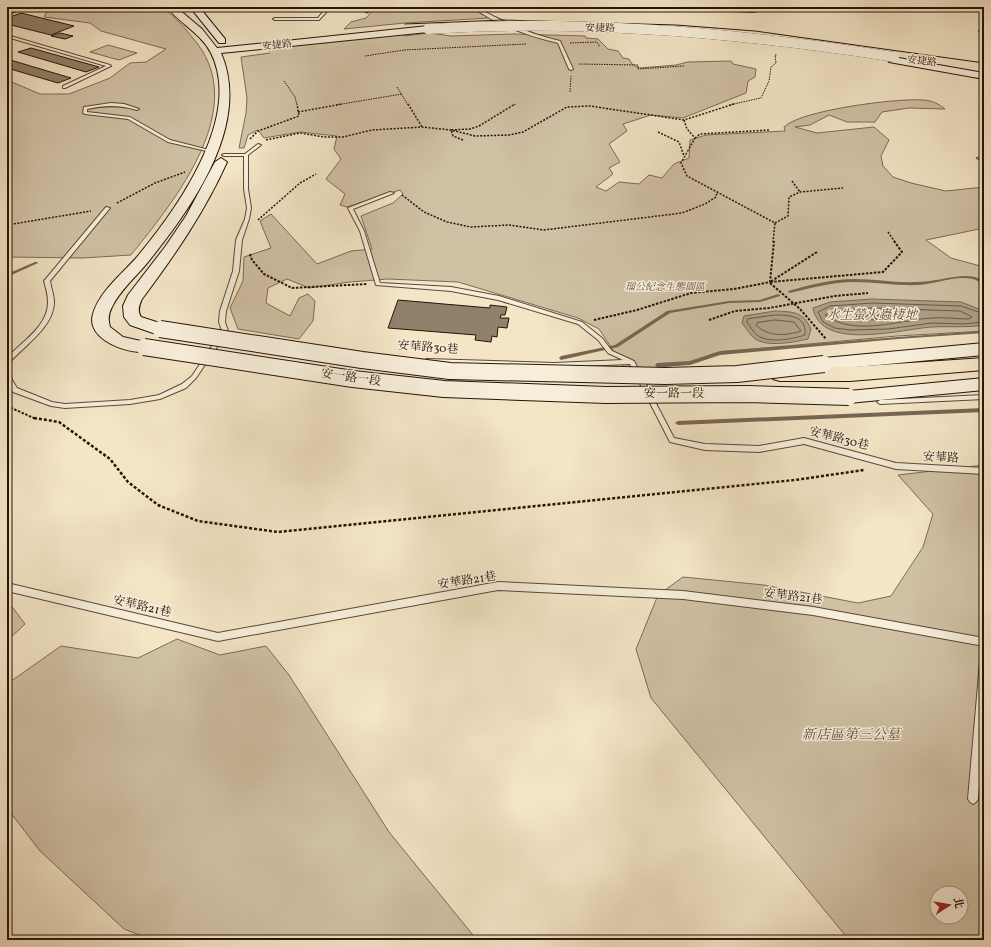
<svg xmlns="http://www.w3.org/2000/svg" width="991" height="947" viewBox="0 0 991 947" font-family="Vollkorn,'Noto Serif TC',serif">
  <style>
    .green { fill: #d0c1a5; stroke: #7c6a56; fill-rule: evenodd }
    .water { fill: #ae9e85; stroke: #786652 }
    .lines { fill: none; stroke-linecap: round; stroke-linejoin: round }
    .shore { stroke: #6a5846; stroke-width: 1 }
    .stream { fill: #786652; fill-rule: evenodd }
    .building { fill: #91806a; stroke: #271306 }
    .secondary-tunnel { stroke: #d4c6a9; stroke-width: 10; stroke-dasharray: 10 5; stroke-linecap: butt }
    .lane-casing { stroke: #5a4836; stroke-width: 2 }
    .secondary-casing { stroke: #271306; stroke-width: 2 }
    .highway-casing { stroke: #271306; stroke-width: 2 }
    .path-far3 { stroke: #271306; stroke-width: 1; stroke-dasharray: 1.5 1; stroke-linecap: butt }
    .path-far2 { stroke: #271306; stroke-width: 1.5; stroke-dasharray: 2 1.5; stroke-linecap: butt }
    .path-far1 { stroke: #271306; stroke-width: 2; stroke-dasharray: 2.5 1.5; stroke-linecap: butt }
    .path { stroke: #271306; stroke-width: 2.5; stroke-dasharray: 3 2; stroke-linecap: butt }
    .lane { fill: #f7eeda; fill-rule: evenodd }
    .secondary { fill: #f7eeda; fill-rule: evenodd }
    .highway { fill: #f3e5c6; fill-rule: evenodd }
    .tram { stroke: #271306; stroke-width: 1 }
    .secondary-bridge-far1-casing { stroke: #271306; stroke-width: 10; stroke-linecap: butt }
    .secondary-bridge-casing { stroke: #271306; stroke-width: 18; stroke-linecap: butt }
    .secondary-bridge-far1 { stroke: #f7eeda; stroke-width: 10 }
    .secondary-bridge { stroke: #f7eeda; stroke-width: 16 }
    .labels { text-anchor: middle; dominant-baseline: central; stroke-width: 3; stroke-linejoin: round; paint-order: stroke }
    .far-street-label { font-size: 10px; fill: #271306; stroke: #f7eeda }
    .far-park-label { font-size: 10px; font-style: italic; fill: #62503e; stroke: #f7eeda }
    .street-label { font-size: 12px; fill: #271306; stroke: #f7eeda }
    .water-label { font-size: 13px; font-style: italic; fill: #5d4b39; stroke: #f7eeda }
    .near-park-label { font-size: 14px; font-style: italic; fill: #62503e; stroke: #f7eeda }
  </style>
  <rect width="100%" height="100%" fill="#f3e5c6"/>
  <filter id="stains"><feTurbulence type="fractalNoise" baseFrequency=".005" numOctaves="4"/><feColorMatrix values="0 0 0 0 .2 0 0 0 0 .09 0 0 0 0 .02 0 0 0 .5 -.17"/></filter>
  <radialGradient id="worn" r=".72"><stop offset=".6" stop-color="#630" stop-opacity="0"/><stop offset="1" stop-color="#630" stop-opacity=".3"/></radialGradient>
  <path class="green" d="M49,7c26,0 51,0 76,0 11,0 23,-2 34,0 9,2 27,22 33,30 61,68 -16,162 -61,218l-48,3 -76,-1v-177l33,14h29l41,-16 20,-15 16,-1 20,-13 -65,-18 -11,-8 -46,-6z
    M376,7h94l19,11 -84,5 -61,6 7,-7 15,-4z
    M402,32l2,4 25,-3 22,3 63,-2 71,2 1,2 12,1 10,10 10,2 5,7 6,1 3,5 7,4 37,-3 12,-3 43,-1 2,3 23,5 -1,8 -7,4 -2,12 -63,25 -32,-3 -28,9 4,7 -18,13 11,18 -11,6 4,6 -17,13 10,4 13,-9 20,2 10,-9 13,3 12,-14 15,-6 1,-18 16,-5 79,-4 -1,-4c17,-17 113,-29 139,-27 8,0 16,4 22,9l-36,-1 -27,4 -7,10h-28l-18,-7 -19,10 -15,2 22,6 57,-6 15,13 -8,16 2,10 10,11 18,6 35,8 38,-4v41l-58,12 25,18 33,9v64l-87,5 -177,16 -40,13 -54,5 -27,-41 -21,-11 -120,-36 -70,-3 -38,3 -41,6 -22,-9 -19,9 -2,15 24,13 9,-18 9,-4 7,7 -2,20 -14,18 -61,-10 -8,-21 13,-27 1,-24 27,-9 -11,-27 11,-7 46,50 34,-13 21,-2 -11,-33 32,-13 10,-9 -3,-4 -53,17 -7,-2 5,-11 -19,-15 15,-20 -7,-10 3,-13 -37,-4 -36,6 -6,-8 -10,5 -4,13h-5l7,-35 1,-15 -6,-41 29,-4 -1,-6z
    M108,45l29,8 -18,7 -29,-8z
    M984,465v475h-135l-198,-242 -15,-49 22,-54 25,-18 81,8 94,18 33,-7 32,-49 10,-33 -35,-39zM937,893h24v24h-24z
    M7,600l18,24 -18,17z
    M177,639l43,16 46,-9 23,29 100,157 88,108h-325l-28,-11 -84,-78 -33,-43v-124l54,-38 77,12z"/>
  <path class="water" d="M872,299l89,3 23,9v14c-18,3 -35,1 -52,2 -31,2 -111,25 -119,-19l17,-6z
    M775,311c18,1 28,0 36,18l-3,10c-13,3 -42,9 -54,-1 -4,-3 -8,-10 -12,-15l2,-7z"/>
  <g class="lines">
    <path class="shore" d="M873,308l87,3 12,6 -3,2c-12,0 -25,-2 -37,-1 -33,2 -78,19 -107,-3l6,-4z
      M984,314l-23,-8 -88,-3 -43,3 -12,6 5,10 12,6 15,2 38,-1 44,-6 32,1 20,-2
      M775,315c15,0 32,1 30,20 -13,4 -36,9 -48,0 -4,-3 -7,-9 -10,-13l1,-3z
      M861,315h23l2,2 -9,3 -16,-1z
      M775,320l19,2 7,9c-15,5 -33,6 -45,-6l1,-2z"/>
    <path class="stream" d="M35,262h2l1,1 -31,14v-3z
      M964,276c8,0 14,1 20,5v3c-4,-1 -7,-4 -11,-5 -18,-4 -37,5 -55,6 -21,1 -43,-3 -64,-3 -22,0 -43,6 -64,11l-2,-1v-1c22,-6 44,-12 67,-12 20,0 41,4 61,3 16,0 32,-5 48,-6z
      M778,294l2,1v1l-20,6 -31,1 -59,10 -52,34 -57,13 -2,-2 2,-2 54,-11 52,-34 62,-10 31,-1z
      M984,331v2l-86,6 -178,16 -30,10 -33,2 -2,-2 2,-2 33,-2 30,-10 178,-14z
      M984,408v4l-306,13 -3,-2 3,-2z"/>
  </g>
  <path class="building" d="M11,7h12l4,1 -20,7v-7z
    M368,7h6v2l-7,4 -7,-4z
    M21,13l53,13 -23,9 -44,-11v-6z
    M60,33l13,3 -8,3 -14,-3z
    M31,48l68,19 -13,5 -68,-20z
    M7,59l64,19 -13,5 -51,-15z
    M398,300l92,8v-3l17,2 -2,8h-4l-1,3h9l-2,10 -9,-1 -1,10 -5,-1 -1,6 -16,-2 1,-5 -88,-7z"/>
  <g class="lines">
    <path class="secondary-tunnel" d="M269,49l115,-13"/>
    <defs>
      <path id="lane" d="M327,7h4l-12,13h-44l-2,-1 2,-1h43z
        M472,7h4c27,15 54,27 84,34l13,28 -2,1 -2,-1 -11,-26c-30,-7 -61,-18 -86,-36z
        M757,7h4l-3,4 -5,1 -45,-2 2,-1 43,1 3,-1z
        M984,29v2l-3,1 -2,-1z
        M7,35l103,30 1,1 -46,22h-2v-2l43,-20 -99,-29z
        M111,103l13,1 15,5 -2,1c-17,-5 -32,-5 -50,-1v3l43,5 40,23 43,11 -2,1 -43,-10 -40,-23 -43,-5 -2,-1 1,-6z
        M258,144l3,1 -13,10v34l3,19 -2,11 -7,21 -3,31 -13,40 -1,11 3,9 -32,47 -10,10 -26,11 -30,5 -65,4 -14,-2 -38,-14 -6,-11v-7l2,1 8,13 35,14 13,2 65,-4 29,-5 23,-11 10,-8 30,-45 -3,-9 1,-11 13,-40 3,-31 9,-21 2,-11 -3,-19v-33h-20l-2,-1 2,-1h21z
        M984,156v2l-5,1 -2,-1z
        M390,192l4,1 -41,16 11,22 16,52 71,4 48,9 83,26 20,16 10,13 22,10 40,77 31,6 54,2 45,-8 92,25 88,5v6l-88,-5 -92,-25 -45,8 -54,-2 -35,-8 -40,-78 -76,3 -129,-5 -1,-1 1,-1 2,-1 127,4 69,-3 -15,-7 -10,-13 -20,-16 -80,-24 -47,-9 -75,-6 -16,-54 -12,-23z
        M106,207l4,1 -60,73c1,7 4,14 4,21 0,25 -30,44 -45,61l-2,1v-6c14,-16 41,-31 41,-56 0,-7 -2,-14 -4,-21z
        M984,395v4l-104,5 -3,-2 3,-2z
        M498,582l185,9 130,16 171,31v8l-171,-31 -130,-16 -185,-9 -280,51 -211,-50v-8l211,50z
        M984,658v61l-6,80 -2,3 -3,2 -3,-2 -2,-3 12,-137 1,-3z"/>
      <path id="secondary" d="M167,7h9l26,22 15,19 211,-22 5,3 -5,3 -207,21c31,72 -30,156 -73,209 -12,15 -28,28 -36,45 -4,7 -4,13 -2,20l13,10 27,6 2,4 -2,4c-19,5 -65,-11 -57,-37 6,-22 29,-40 44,-57 40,-48 106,-140 74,-204 -10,-20 -31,-29 -44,-46z
        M190,7h9l26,32v4h-6z
        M893,57l91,16v6l-95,-17 -1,-2z
        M221,158l6,4c-22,49 -52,93 -85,137 -3,6 -5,12 -1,18l25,8 2,4 -2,4 -6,1 -7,-1 -23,-8 -6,-8 -1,-11 5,-11 37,-48 21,-31 29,-54z
        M984,343v12l-160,15 -6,-2 -3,-4 3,-4 6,-2z
        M984,378v12l-135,13 -6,-1 -3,-5 3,-5 6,-1z"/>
      <path id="highway" d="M984,358v12l-134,11h-70l-7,-2 -3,-5 3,-5 7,-2h70z"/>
    </defs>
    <use href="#lane" class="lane-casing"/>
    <use href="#secondary" class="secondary-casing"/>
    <use href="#highway" class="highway-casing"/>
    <path class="path-far3" d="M570,43l27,-1 3,5
      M365,56l39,-6 122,-6
      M579,64l59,1v4l46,-3
      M284,81l11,16 2,8
      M397,87l11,18
      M570,92l1,-16
      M336,105l66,-11
      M514,105l2,-1
      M729,105l32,-7 8,-17 2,-14 5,-4 -1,-8h2"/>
    <path class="path-far2" d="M408,104l14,23
      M298,112l44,-8
      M684,120l3,9 8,9 -14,25 6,13 88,47 -2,19
      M658,132l21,10 5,14
      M695,138l5,-4 69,-4
      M250,139l8,-8 41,-15 -2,-12
      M266,140l34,-7 24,4h19l29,-7 50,-3 29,3 24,6 34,-1 14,-3 44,-25 23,-1 94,14 50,-16
      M463,140l-10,-4 -2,-6 19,-1 9,-3 36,-22
      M792,181l8,11
      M402,195l22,17 23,10 24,5 38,-2 35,5 138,-17 23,-9 11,-7 1,-5
      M117,203l38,-20 30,-11
      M258,220l42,-37 16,-9
      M775,223l13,-7 1,-19 11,-5 43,-4
      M7,225l84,-14
      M888,232l7,10"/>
    <path class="path-far1" d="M817,252l-47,30 113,-10 19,-20 -8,-11
      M250,254l2,6 12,14 28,14 75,-4
      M770,283l30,26 26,30
      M594,320l43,-10 54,-17 43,-4 36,-7 4,-41
      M709,320l26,-9 34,-3 66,-12 33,-3
      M7,406l29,13"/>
    <path class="path" d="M34,418l25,4 51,37 18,23 30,23 40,16 80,11 517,-52 69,-10"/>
    <use href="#lane" class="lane"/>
    <use href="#secondary" class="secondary"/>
    <use href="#highway" class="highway"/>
    <path class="tram" d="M405,24l98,-4 173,5 79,6 229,32"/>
    <defs>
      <path id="secondary-bridge-far1" d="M428,29c155,-10 313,4 466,28"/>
      <path id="secondary-bridge" d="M160,329l202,31 88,11 215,5 72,-2 87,-10
        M144,347l209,32 91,10 162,6 142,-1 101,3"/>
    </defs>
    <use href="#secondary-bridge-far1" class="secondary-bridge-far1-casing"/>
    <use href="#secondary-bridge" class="secondary-bridge-casing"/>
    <use href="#secondary-bridge-far1" class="secondary-bridge-far1"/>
    <use href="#secondary-bridge" class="secondary-bridge"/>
  </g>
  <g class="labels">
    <g class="far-street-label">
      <text transform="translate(600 28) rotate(1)">安捷路</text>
      <text transform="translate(277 45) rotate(-6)">安捷路</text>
      <text transform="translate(922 61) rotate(7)">安捷路</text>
    </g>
    <g class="far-park-label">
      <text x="665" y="287">瑠公紀念生態園區</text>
    </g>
    <g class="street-label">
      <text transform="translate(428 348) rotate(4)">安華路30巷</text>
      <text transform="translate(351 378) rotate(8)">安一路一段</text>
      <text x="674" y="394">安一路一段</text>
      <text transform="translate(839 439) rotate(14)">安華路30巷</text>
      <text transform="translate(941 458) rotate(3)">安華路</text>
      <text transform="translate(467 581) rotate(-9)">安華路21巷</text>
      <text transform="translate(793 597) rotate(7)">安華路21巷</text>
      <text transform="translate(142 607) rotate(13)">安華路21巷</text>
    </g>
    <g class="water-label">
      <text x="872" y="316">水生螢火蟲棲地</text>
    </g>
    <g class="near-park-label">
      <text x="851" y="735">新店區第三公墓</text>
    </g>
  </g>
  <rect width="991" height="947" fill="none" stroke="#f3e5c6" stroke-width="24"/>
  <rect x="8" y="8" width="975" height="931" fill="none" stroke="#271306" stroke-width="2"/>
  <rect x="12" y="12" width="967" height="923" fill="none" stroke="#271306"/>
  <g transform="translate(949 905) rotate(78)"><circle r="19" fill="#f7eeda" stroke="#a49685"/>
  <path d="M0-3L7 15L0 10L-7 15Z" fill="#8f2418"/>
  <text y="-6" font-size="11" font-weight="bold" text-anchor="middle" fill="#271306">北</text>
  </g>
  <rect width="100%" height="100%" filter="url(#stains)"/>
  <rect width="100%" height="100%" fill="url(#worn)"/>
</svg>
